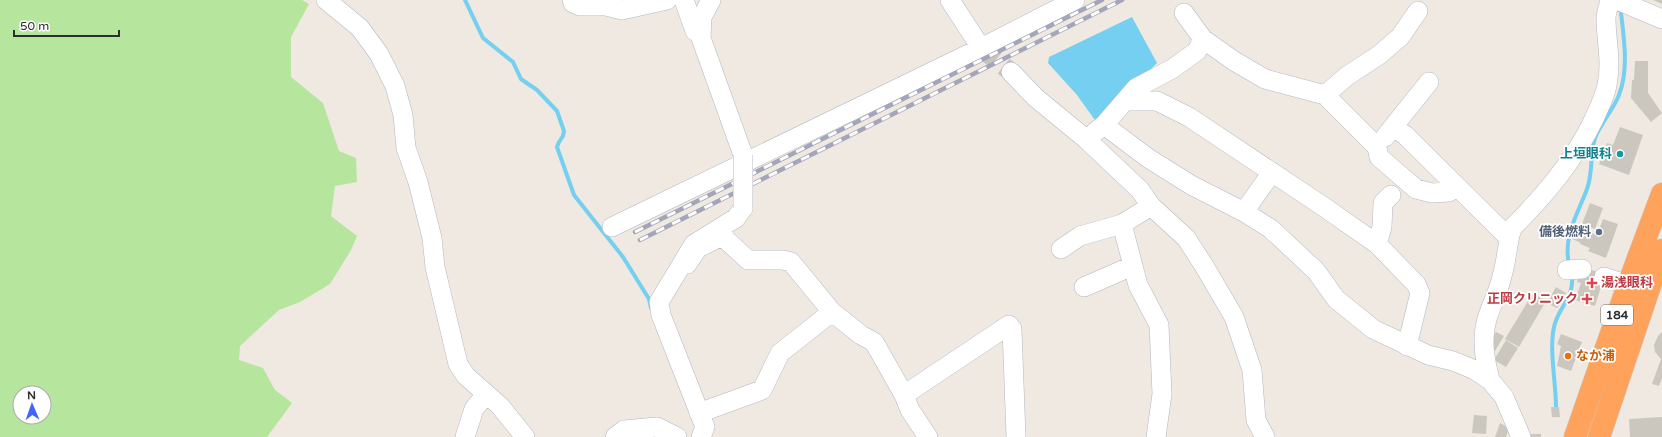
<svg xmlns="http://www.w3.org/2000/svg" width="1662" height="437" viewBox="0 0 1662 437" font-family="'Varela Round','Noto Sans JP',sans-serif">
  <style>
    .green { fill: #b6e59e; fill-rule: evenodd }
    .water { fill: #75cff0 }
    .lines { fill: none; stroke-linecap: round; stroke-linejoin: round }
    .stream { stroke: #75cff0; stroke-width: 4 }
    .building { fill: #cbc7bf }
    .minor-tunnel { stroke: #c8c4bd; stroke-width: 19; stroke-dasharray: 19 10; stroke-linecap: butt }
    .minor-casing { stroke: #b4b7c1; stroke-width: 20 }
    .highway-casing { stroke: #c9c9c9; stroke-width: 23 }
    .minor { stroke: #fff; stroke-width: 19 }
    .highway { stroke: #ffa35c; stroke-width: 22 }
    .rail-casing { stroke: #a3a6b8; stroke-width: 4.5 }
    .rail { stroke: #fff; stroke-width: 3; stroke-dasharray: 9; stroke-linecap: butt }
    .minor-bridge-casing { stroke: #b4b7c1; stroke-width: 20; stroke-linecap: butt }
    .minor-bridge { stroke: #fff; stroke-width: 19 }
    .culture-dot { fill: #0f9aa8; stroke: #fff; stroke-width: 1.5 }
    .service-dot { fill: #5c6f8a; stroke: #fff; stroke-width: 1.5 }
    .health-dot { fill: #e0444e; stroke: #fff; stroke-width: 1.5 }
    .food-dot { fill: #e8710a; stroke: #fff; stroke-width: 1.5 }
    .labels { text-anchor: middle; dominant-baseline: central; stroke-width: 3.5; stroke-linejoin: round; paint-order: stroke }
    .shield { fill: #fff; stroke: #6d6d6d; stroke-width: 1 }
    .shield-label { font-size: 12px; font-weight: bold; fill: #2e2e2e }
    .culture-label { font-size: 13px; font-weight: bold; fill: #0d838f; stroke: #fff; text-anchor: end }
    .service-label { font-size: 13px; font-weight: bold; fill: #4e5e75; stroke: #fff; text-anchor: end }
    .health-label { font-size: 13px; font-weight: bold; fill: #be3a42; stroke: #fff; text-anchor: start }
    .food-label { font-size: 13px; font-weight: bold; fill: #c56008; stroke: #fff; text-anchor: start }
  </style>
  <rect width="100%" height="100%" fill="#efe9e1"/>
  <path class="green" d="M0,0h302l7,4 -18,33v40l32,26 16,48 17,7 1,24 -22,4 -4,30 26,20 -6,14 -21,34 -30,18 -21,8 -39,36 -1,14 24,8 12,22 17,13 -25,34h-267zM20,393h24v24h-24z"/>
  <path class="water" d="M1132,17l25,46 -60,60 -20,-28 -29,-32 1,-6z"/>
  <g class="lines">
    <path class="stream" d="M465,0l18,38 30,24 8,17 16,11 20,21 7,20 -1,5 -4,6 -2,5 17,48 49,62 26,42 2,9
      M1569,265c-6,-30 8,-49 18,-76 6,-16 3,-35 8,-51 6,-15 18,-28 24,-43 10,-26 5,-56 2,-82
      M1556,407c0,-24 -7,-57 -2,-80 5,-22 20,-27 18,-51"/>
  </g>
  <path class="building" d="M1653,0h9v4z
    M1635,61h13v32l14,20 -11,9 -20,-24 1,-18h2z
    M1620,127l23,8 -14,40 -30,-11 8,-21 6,2z
    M1590,203l13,5 -8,21 -13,-5z
    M1603,219l15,5 -12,34 -18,-7 2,-3 -10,-4 1,-1 -9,-4 6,-14 8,4 -1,1 12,5z
    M1582,267l23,7 -10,32 -20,-6 6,-17 -4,-1z
    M1556,287l10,6 -9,15 -10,-5z
    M1533,293l13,8 -27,46 -14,-8z
    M1496,332l8,4 -9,15 -8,-4z
    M1662,332v46l-3,8 -7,-2 9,-25 -6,-7 -1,-7 4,-9z
    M1561,334l21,8 -11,29 -14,-5 4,-20 -4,-2z
    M1506,340l12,8 -12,19 -12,-7z
    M1551,407h8l1,10h-8z
    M1474,415l13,1 -1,18 -14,-1z
    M1662,417v20h-32l-1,-18z
    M1500,423l9,5 -3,9h-11z
    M1525,434h16v3h-15z"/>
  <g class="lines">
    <path class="minor-tunnel" d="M981,48l30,24"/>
    <defs>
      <path id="minor" d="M326,0l34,28 19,26 16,32 8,29 3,33 12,34 14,56 3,29 23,97 8,12 34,30 25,31
        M572,0l1,3 7,3h26l16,4 45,-10
        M684,0l11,31 6,2
        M711,0l-9,17 -1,21 42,117
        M950,0l31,48
        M1617,0l45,19
        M1184,13l19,26 31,22 31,18 60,16 52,52 2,10 37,32 16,4 17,-1 7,-6
        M1011,72l25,26 50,41 54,51 11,16 35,32 17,26 31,53 18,53 4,50 9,17
        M1325,95l22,-19 32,-21 21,-18 18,-26
        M1125,101h32l32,16 135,90 53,37 39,40 4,9 -13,53
        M1104,125l44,33 43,27 53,27 27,17 45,42 20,28 37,30 55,26 25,6 22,9 15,10 14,17 17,40
        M1394,128l11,7 104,103
        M1095,132l9,-7 32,-37 36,-19 25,-18 6,-12
        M1385,137l44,-55
        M1244,212l28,-40
        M1122,224l16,61 21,40 3,69 -6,43
        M612,227l369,-179 94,-48
        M1377,244l5,-17 1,-24 8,-8
        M1061,249l19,-13 42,-12 29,-18
        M683,263l4,1 11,-16 24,-12 26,24h35l8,2 41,50 29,23 13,7 30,53 6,15 18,27
        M1567,270l15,-1
        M1604,277l24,8
        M1084,287l48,-21
        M1490,380c-5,-20 -9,-40 -3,-61 4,-14 12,-28 15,-43 5,-16 5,-33 10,-48 33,-33 62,-67 82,-109 5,-11 11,-23 13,-34 5,-23 -1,-45 -1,-67 0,-6 3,-12 4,-18
        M904,395l105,-70 3,4 4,108
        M699,413l63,-23 18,-37 52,-41
        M465,437l9,-28 12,-15
        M615,437l9,-7 33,-3 20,10
        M701,437l4,-10 -44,-112 -2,-13 35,-58 42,-26 7,-10"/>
      <path id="highway" d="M1575,437l53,-152 34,-91
        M1599,437l63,-187"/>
    </defs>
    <use href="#minor" class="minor-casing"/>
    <use href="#highway" class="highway-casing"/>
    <use href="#minor" class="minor"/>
    <use href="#highway" class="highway"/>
    <defs>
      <path id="rail" d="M635,232l467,-232
        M640,240l482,-240"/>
    </defs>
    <use href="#rail" class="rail-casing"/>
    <use href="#rail" class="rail"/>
    <defs>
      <path id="minor-bridge" d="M743,208v-53"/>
    </defs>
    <use href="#minor-bridge" class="minor-bridge-casing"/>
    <use href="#minor-bridge" class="minor-bridge"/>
  </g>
  <circle class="culture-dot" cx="1620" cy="154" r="4"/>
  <circle class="service-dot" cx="1599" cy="232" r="4"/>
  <g class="health-dot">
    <path d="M1590 277h4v4h4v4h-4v4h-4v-4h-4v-4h4z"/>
    <path d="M1585 293h4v4h4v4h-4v4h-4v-4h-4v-4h4z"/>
  </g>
  <circle class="food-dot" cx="1568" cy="356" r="4"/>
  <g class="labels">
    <rect class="shield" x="1601" y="305" width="32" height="20" rx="3"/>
    <g class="shield-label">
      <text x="1617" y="315">184</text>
    </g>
    <g class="culture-label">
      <text x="1612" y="154">上垣眼科</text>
    </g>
    <g class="service-label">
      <text x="1591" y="232">備後燃料</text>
    </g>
    <g class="health-label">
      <text x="1601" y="283">湯浅眼科</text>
      <text x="1578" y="299" text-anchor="end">正岡クリニック</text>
    </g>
    <g class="food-label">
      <text x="1576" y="356">なか浦</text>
    </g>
  </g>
  <g transform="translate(32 405) rotate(358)"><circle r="19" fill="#ffffff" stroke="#ababab"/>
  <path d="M0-3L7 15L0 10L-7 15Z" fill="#4264fb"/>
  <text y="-6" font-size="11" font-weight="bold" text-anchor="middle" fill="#2e2e2e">N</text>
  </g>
  <path d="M14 30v6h105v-6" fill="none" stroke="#2e2e2e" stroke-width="2"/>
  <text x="20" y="30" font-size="12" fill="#2e2e2e" stroke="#ffffff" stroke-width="3" paint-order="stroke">50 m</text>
</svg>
